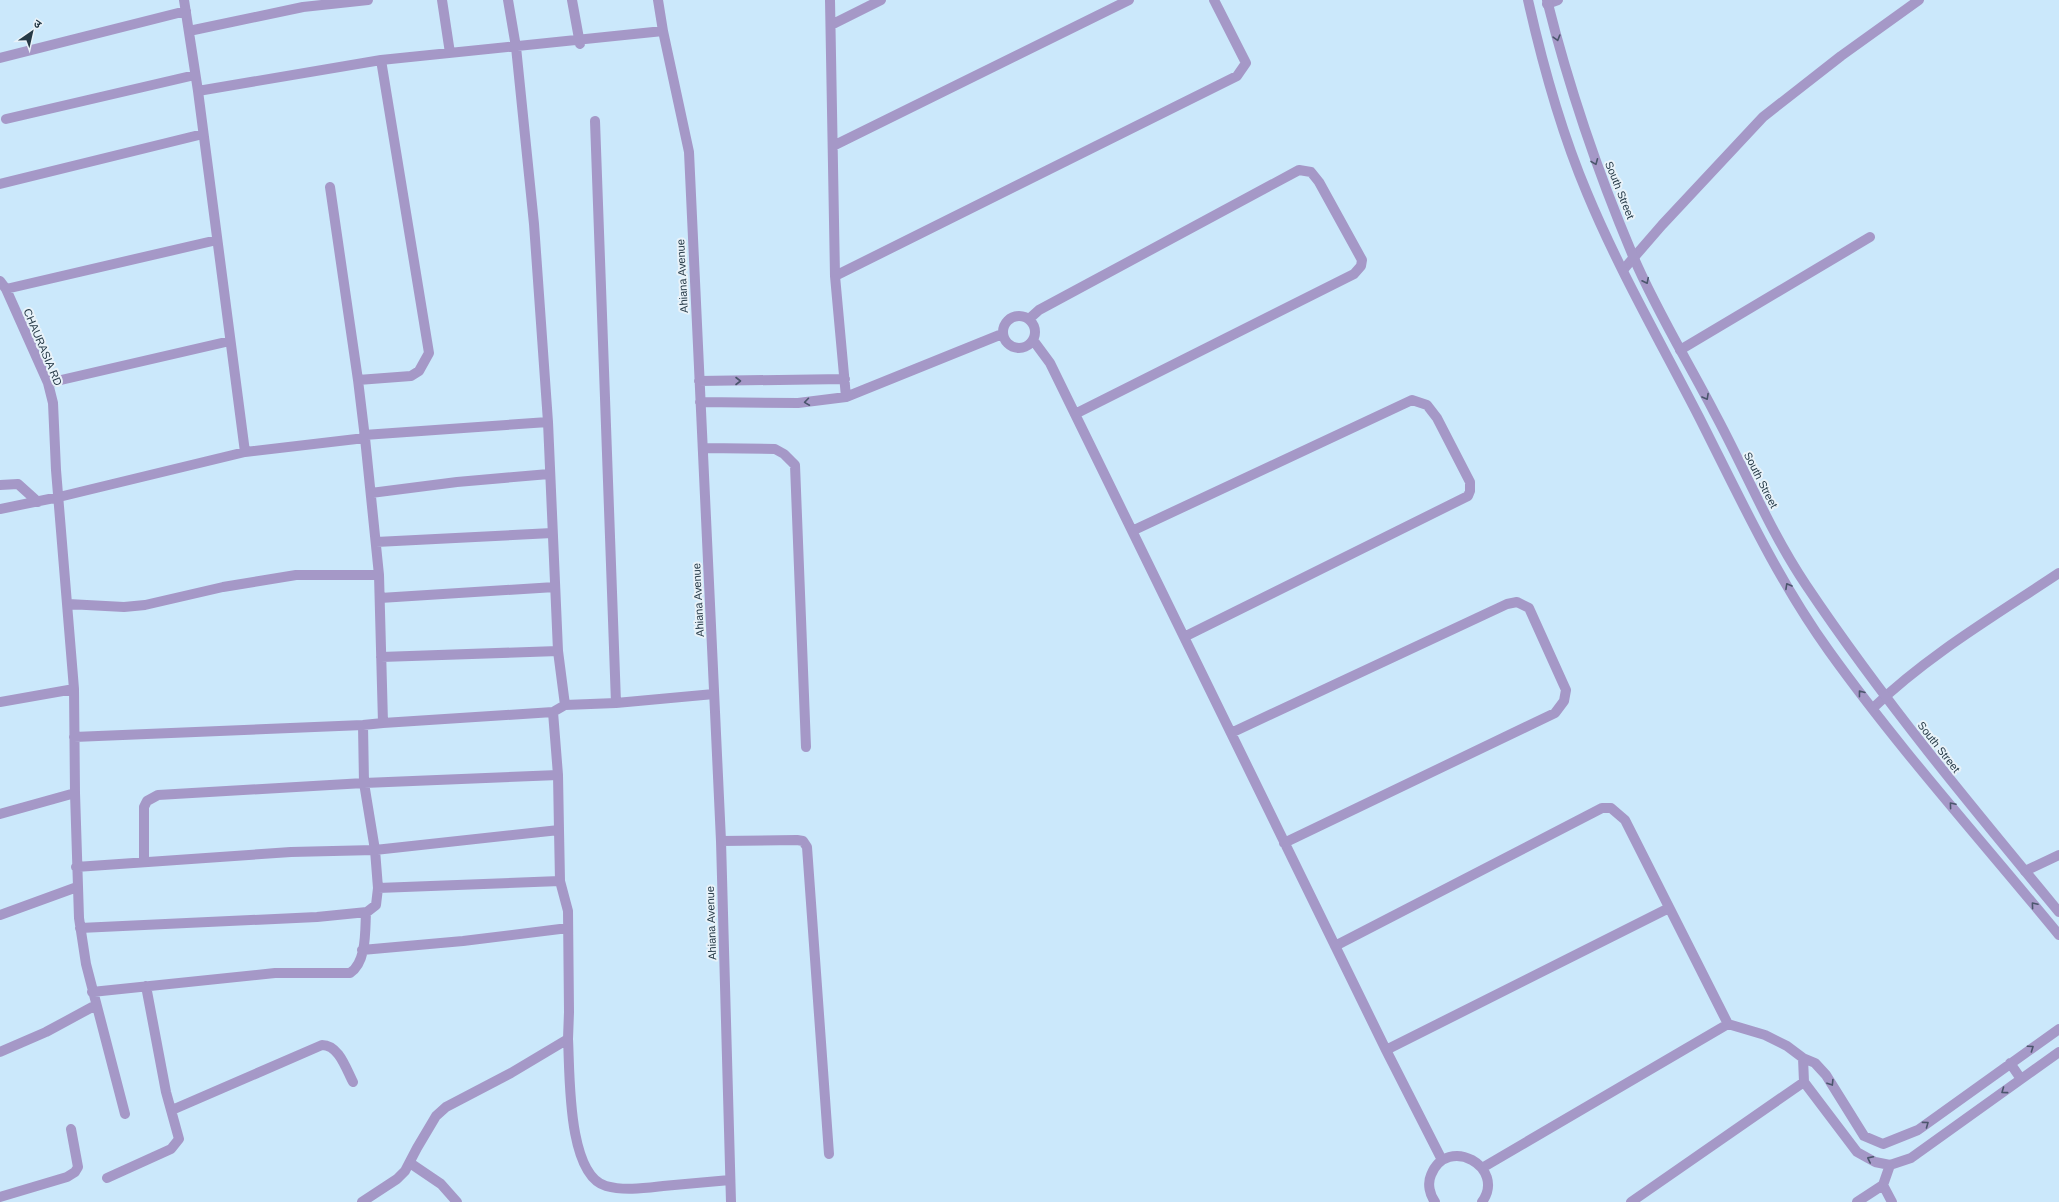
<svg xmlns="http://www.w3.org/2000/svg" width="2059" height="1202" viewBox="0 0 2059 1202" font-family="Helvetica,'Noto Sans Devanagari',sans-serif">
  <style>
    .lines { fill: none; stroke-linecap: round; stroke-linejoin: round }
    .minor { stroke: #a598c7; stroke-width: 10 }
    .tertiary { stroke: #a598c7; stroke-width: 10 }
    .oneway { stroke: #4b566d }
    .labels { text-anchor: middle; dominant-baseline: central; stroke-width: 4; stroke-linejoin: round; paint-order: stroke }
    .street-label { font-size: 11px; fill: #253946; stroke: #e8f2f9 }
  </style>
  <rect width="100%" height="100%" fill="#cbe8fb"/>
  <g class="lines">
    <path class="minor" d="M184,0l14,91
      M442,0l8,53
      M508,0l8,47 18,177 14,198 10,229 7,54
      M572,0l8,44
      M658,0l5,31 26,121 32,689 10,361
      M830,0l5,276 11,121
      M1547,4l11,-4
      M831,25l50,-25
      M189,31l114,-24 65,-7
      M0,58l186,-47
      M6,119l189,-44
      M595,121l21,582
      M833,146l296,-146
      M0,184l203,-50
      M330,187l28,193 53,-4 8,-5 10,-18 -48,-293 282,-29
      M1623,270l39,-45 101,-108 78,-61 78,-56
      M835,276l402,-200 9,-13 -32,-63
      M0,281l6,8 42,94 5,20 3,67 18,219 1,104 -75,21
      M6,289l211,-49
      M1003 332a16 16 0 1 1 32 0a16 16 0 1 1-32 0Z
      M1029,319l10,-9 260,-140 12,2 8,10 43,78 -1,6 -7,8 -279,140
      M1033,340l17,23 336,687 56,110
      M1680,350l190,-113
      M358,380l7,58 -120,14 -47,-361 183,-31
      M699,381l146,-2
      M48,383l182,-42
      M700,402l98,1 48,-6 156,-63
      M364,435l184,-13
      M365,438l14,137 4,148 170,-11 12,-7 51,-2 98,-9
      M703,448l72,1 9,5 11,11 11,282
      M0,485l18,-1 20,18
      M371,493l86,-11 92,-8
      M0,509l59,-12 186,-45
      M1132,531l280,-131 15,5 10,13 33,64v9l-2,5 -284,141
      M376,542l176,-9
      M380,598l175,-11
      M68,604l56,3 21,-2 78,-18 73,-12h83
      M381,657l177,-6
      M0,702l74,-13
      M1873,708c55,-53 123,-93 186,-135
      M363,725l1,58 11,67 184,-20 -1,-55 -5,-63
      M1231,733l276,-129 10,-2 12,6 37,82 -2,11 -9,12 -271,130
      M74,737l289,-12 20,-2
      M75,793l4,125 7,46 39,150
      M721,841l76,-1 6,1 4,6 22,307
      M144,862v-55l3,-6 11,-6 206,-12 194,-8
      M76,867l215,-15 84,-2 3,38 -2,17 -9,7 -50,5 -237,11
      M2025,871l34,-16
      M378,888l182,-7
      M0,915l77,-28
      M1335,946l267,-138h9l14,12 103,204 -246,144
      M362,950l101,-9 105,-13
      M92,992l183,-19h75c17,-11 15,-43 16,-61
      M1728,1024l37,11 22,11 16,12 12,5 11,12 38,61 19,8 35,-14 141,-101
      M568,1039c2,34 -1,136 38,147 18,5 39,2 57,0 23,-2 45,-4 67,-6
      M1386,1050l283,-142
      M0,1052l46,-20 50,-27
      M1803,1058l1,24 53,70 18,10 15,3 21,-7 148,-106
      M2010,1063l11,16
      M172,1110l150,-65c17,0 24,24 31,37
      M410,1163l31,21 16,18
      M107,1178l64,-29 8,-10 -13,-47 -20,-106
      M1883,1185l9,17
      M0,1197l67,-20 8,-5 3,-5 -7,-38
      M362,1202l35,-23 8,-8 12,-23 19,-32 10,-9 65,-34 57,-34 1,-27 -1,-101 -8,-30 -1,-51
      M1435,1202c-5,-7 -8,-18 -4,-27 16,-41 76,-8 51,27
      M1631,1202l173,-120
      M1857,1202l26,-17 7,-20"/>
    <path class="tertiary" d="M1528,0c14,62 34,134 59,193 32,77 74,150 112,224 40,79 78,162 130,234 71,99 153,190 230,284
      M1547,0c22,88 51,173 86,256 23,54 54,104 81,156 31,57 55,118 92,173 77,115 165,221 253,327"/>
  </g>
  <defs><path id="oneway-chevron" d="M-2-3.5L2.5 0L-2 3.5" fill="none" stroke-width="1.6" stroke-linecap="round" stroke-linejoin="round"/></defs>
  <g class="oneway">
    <use href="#oneway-chevron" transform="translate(1557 38) rotate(74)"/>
    <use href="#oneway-chevron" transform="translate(1595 162) rotate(68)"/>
    <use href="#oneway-chevron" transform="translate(1646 281) rotate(64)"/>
    <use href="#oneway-chevron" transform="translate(738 381)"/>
    <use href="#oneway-chevron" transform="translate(1706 397) rotate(61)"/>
    <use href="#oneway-chevron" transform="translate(807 402) rotate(172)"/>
    <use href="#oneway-chevron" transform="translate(1788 586) rotate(-119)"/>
    <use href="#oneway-chevron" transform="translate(1861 693) rotate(-128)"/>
    <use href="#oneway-chevron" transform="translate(1952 805) rotate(-130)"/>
    <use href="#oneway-chevron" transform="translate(2034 905) rotate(-130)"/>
    <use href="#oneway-chevron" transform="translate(2031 1048) rotate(-35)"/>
    <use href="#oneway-chevron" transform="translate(1831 1083) rotate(58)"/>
    <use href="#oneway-chevron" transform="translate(2004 1091) rotate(144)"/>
    <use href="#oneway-chevron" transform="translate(1926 1124) rotate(-36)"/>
    <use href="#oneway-chevron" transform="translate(1870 1159) rotate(-153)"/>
  </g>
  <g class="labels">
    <g class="street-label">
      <text transform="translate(1620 190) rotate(68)">South Street</text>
      <text transform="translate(682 276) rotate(-93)">Ahiana Avenue</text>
      <text transform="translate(43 347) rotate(67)">CHAURASIA RD</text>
      <text transform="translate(1761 480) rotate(63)">South Street</text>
      <text transform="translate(698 600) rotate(-93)">Ahiana Avenue</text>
      <text transform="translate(1939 747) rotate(52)">South Street</text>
      <text transform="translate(711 923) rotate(-92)">Ahiana Avenue</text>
    </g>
  </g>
  <g transform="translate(32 32) rotate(34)" stroke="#e8f2f9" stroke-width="3" paint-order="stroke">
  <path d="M0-3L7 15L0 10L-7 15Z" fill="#253946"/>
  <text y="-6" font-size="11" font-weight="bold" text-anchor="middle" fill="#253946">उ</text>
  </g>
</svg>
